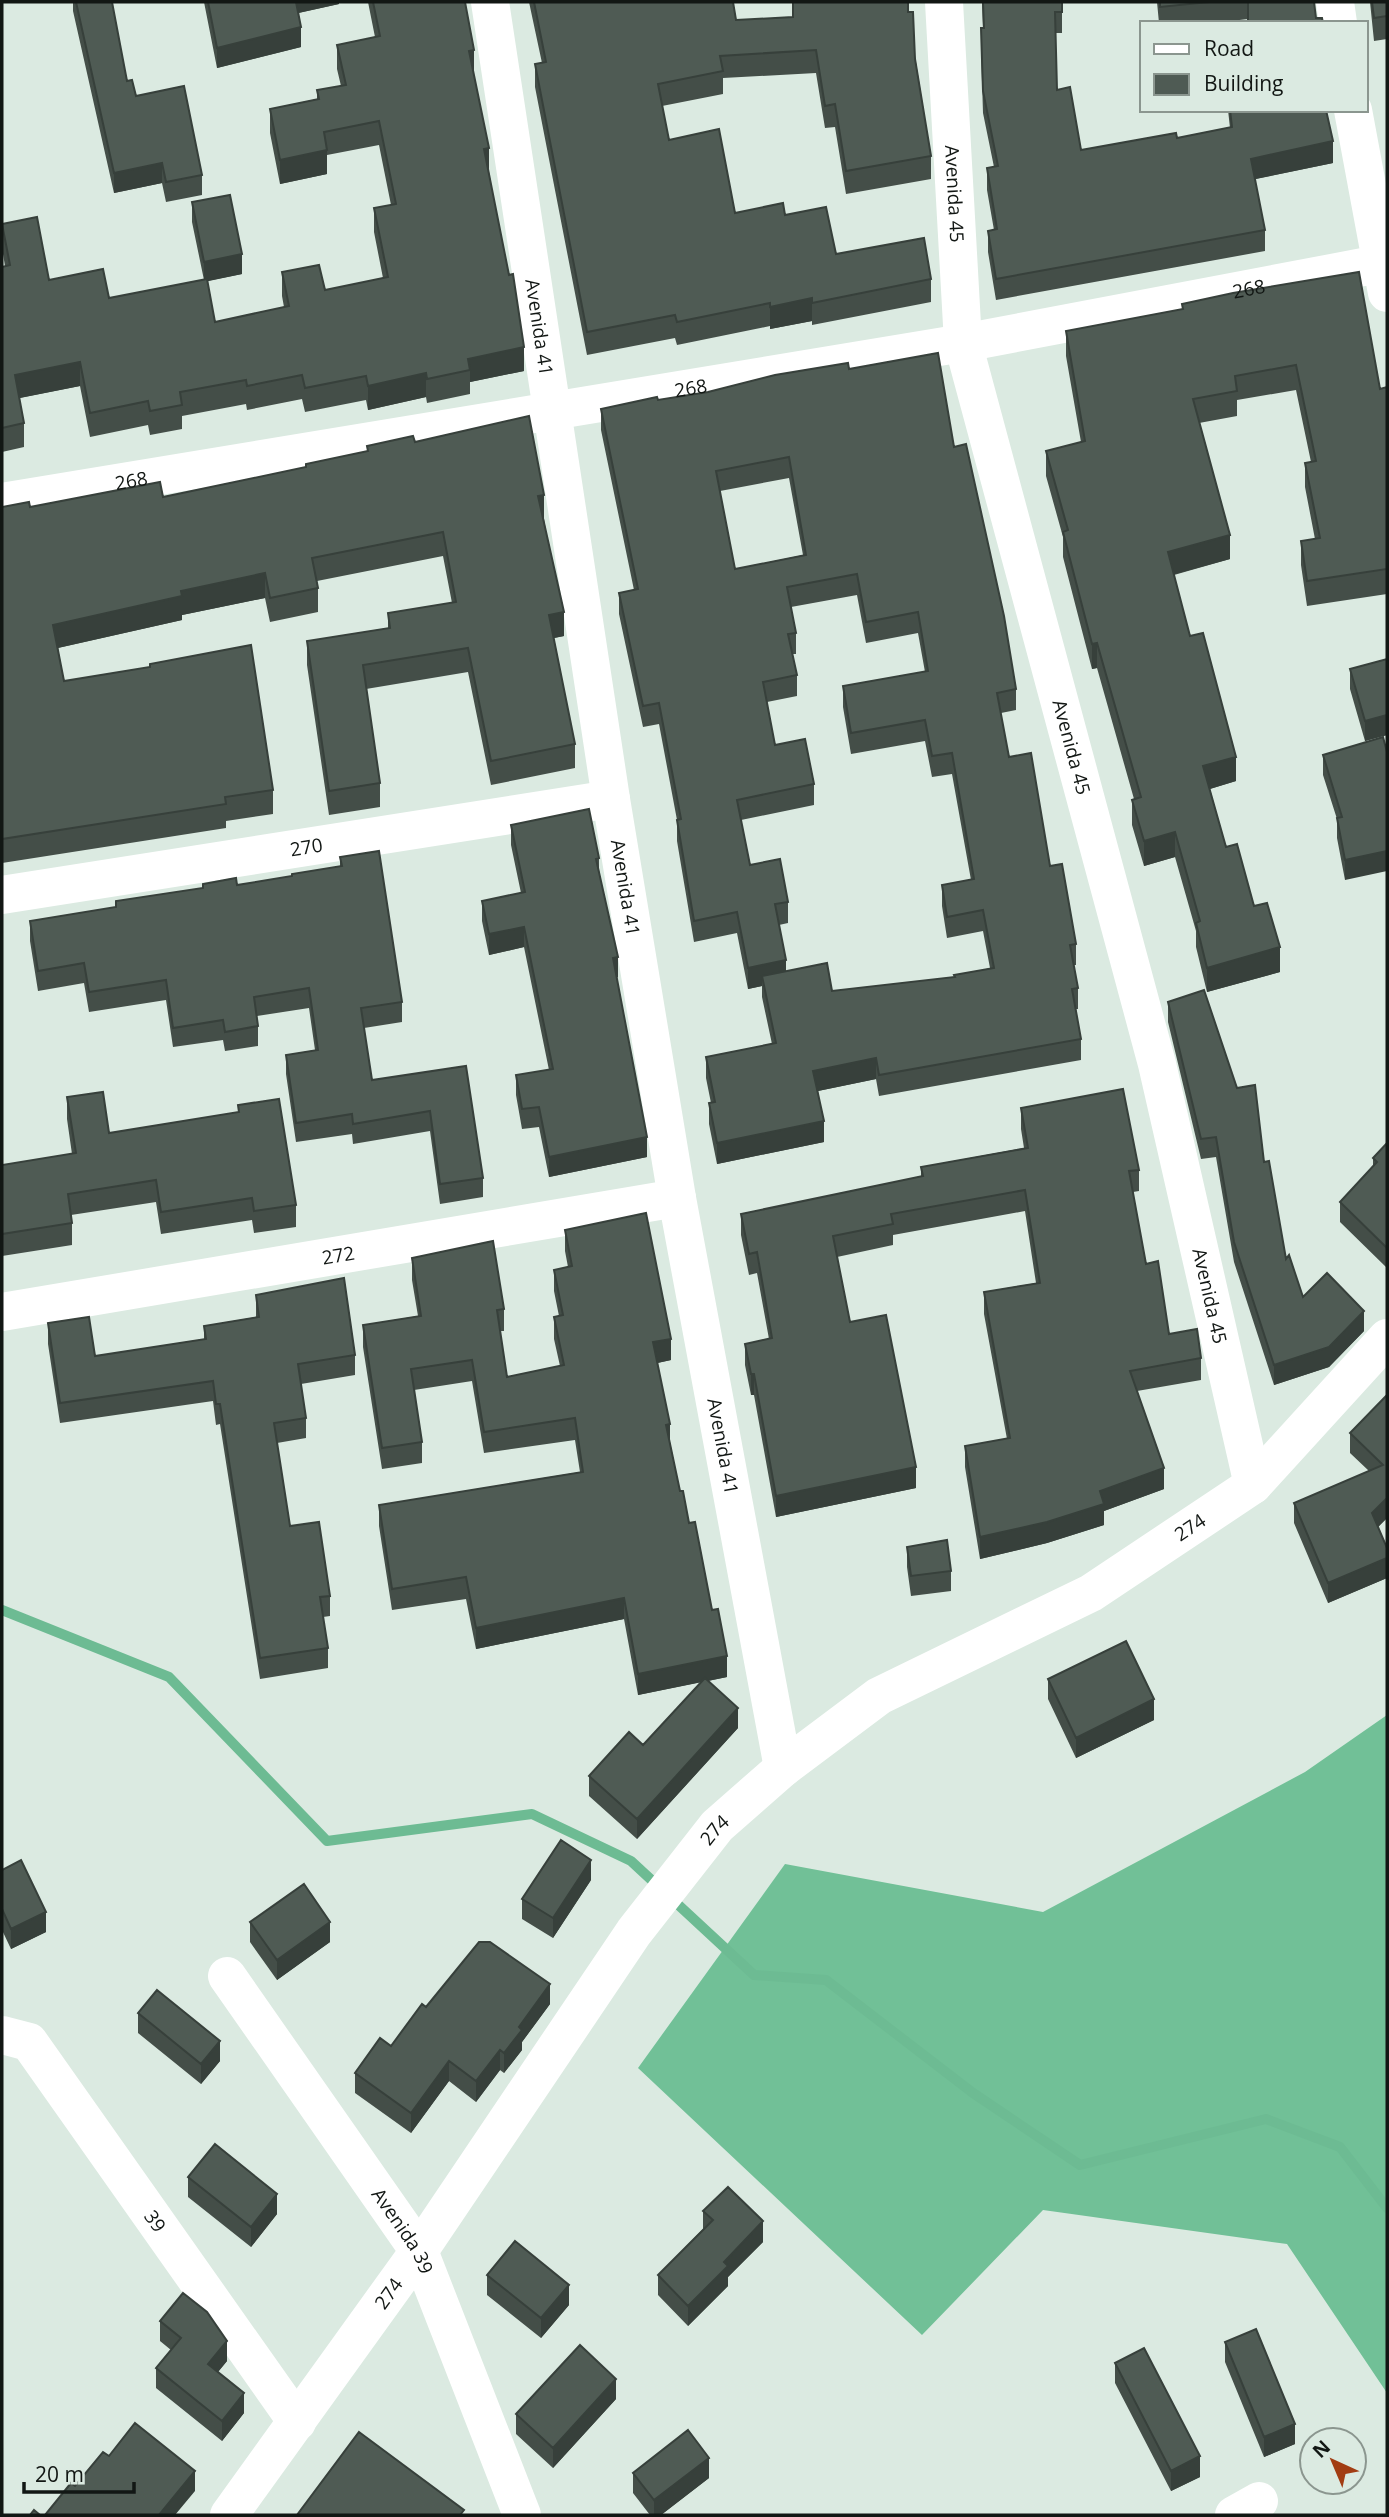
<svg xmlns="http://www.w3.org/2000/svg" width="1389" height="2517" viewBox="0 0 1389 2517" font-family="'Open Sans',sans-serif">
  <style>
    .forest { fill: #71c097 }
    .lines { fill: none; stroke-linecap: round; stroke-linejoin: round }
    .stream { stroke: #6dbb93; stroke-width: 10 }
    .minor { stroke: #fff; stroke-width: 38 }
    .tertiary { stroke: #fff; stroke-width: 38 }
    .wall { fill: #444e48; fill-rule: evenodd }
    .shaded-wall { fill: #37403b }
    .building { fill: #4f5b54; stroke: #37403b; stroke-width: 2; fill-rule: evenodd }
    .labels { text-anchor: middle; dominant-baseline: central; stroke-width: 7; stroke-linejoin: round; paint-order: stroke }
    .street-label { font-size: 19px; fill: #121714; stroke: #dbeae1 }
  </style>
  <rect width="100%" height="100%" fill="#dbeae1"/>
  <path class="forest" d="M1387,1715v678l-100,-149 -244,-34 -121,125 -284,-267 147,-204 258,48 262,-140z"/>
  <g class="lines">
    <path class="stream" d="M2,1610l167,67 158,164 205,-27 99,47 123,114 72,5 147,113 107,72 186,-46 74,28 47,61"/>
    <g class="minor">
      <path id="s1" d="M490,2l121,797 66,399 106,570"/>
      <path id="s2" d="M944,2l19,341 194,721 96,421"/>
      <path d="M1335,2l3,21"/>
      <path d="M1353,110l34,183"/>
      <path id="s3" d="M2,502l961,-159 416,-79"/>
      <path id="s4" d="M2,895l609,-96"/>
      <path id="s5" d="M2,1312l675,-114"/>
      <path id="s6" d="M227,1976l192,275 103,264"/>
      <path id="s7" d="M2,2035l27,7 268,380"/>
      <path d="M1234,2515l25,-14"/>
    </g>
    <path class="tertiary" id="s8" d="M229,2515l190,-264 215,-319 83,-106 66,-58 96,-72 212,-103 162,-108 134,-147"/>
  </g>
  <path class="wall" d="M73,2h39l15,79 9,15 66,79v20l-36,7 -4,-19 -48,10 -41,-182z
    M204,2h135v2l-41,9 3,34 -84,21z
    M368,2h97l8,72 16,98 35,199 -54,11v12l-43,9 -1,-6 -58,13 -2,-10 -61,12 -3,-13 -55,11 -1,-6 -64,12v13l-32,6 -2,-10 -58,12 -10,-51 -61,12 5,25v24l-22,5v-185l3,-1 -3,-18v-24l47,56 60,18 95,-18 -12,-58v-20l50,72 -35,7 8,41 69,-15 -2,-11v-24l43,18 58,-12 -9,-46v-24l17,-3 -12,-60 -52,10v19l-47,10 -10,-51v-24l47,-10v-9l24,-4 -4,-17v-24l38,-8z
    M529,2h204l3,18 56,-3v-15h116v10l23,144v23l-85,15 -11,-67 -10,1 -9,-55 -93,5v16l-61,12 7,34 66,73 50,2 51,39 95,25v23l-119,23v-4l-42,8v-3l-93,19 -2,-7 -88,17 -52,-268v-23l7,-1z
    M982,2h80v31h-7l2,57 24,60 96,-12 53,-10 -2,-18h98l7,53 -78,16 10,51v21l-269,49 -8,-48v-21l6,-1 -7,-40v-22l7,-1 -11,-54 -2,-63v-22h2z
    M1157,2h157l2,16 -68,1 -34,4h-55z
    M1370,2h17v37l-13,2z
    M1182,304l198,85 7,-2v207l-80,12 -6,-41v-24l14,-2 -10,-52v-24l6,-1 -15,-72 -59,10v16l-38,7 31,136 -56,16 16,61 46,145 -26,8 16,58 28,59 26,66 -73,20 -11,-45v-16l-21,-74 -31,9 -12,-41v-25l2,-1 -37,-131 -5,1 -12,-46 -17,-66v-20l-17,-61v-25l35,-9 -15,-86v-25l116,-21z
    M849,369l105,78 62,242v21l-15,3 8,44 41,109 26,78v21h-2l4,23v21h-2l5,30v21l-202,36 -3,-17 -58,12 6,51 -107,22 -8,-40v-21h2l-5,-25v-21l66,-13 -10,-47v-11l-14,3 -11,-56 -43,9 -17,-101v-21l-18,-96 -16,3 -24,-113v-21l15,-3 -33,-160v-21zM789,478l14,77 -68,14 -15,-78zM857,595l9,48 52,-10 7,39 -82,14v21l8,47 74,-13 7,36 20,-3 19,106 -29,5v21l5,32 36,-7 7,37 -36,9 -122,14 -46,-20 -7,-46 9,-2v-21l-38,-37 -9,-45 73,-15v-21l-39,-39 -8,-43 30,-6v-21l-5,-21h4v-21l-5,-26z
    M415,442l129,77 20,117 -10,2 21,106v24l-84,17 -23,-113 -102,17 14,94v24l-51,8 -22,-150v-24l81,-13v-15l64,-10 -9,-47 -126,25 1,7v24l-48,10 -5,-24 -83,17v5l-124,28 6,33 209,109v24l-47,7v7l-224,35v-356h28l133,-10 143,-30v-3l61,-12v-6z
    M1387,659v76l-22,6 -15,-52v-20z
    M1383,737l-38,143 -8,-42v-19l-14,-44v-20z
    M511,825l88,33v12l19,107 -2,1 31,179 -98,20 -10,-50 -17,2 -6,-34v-20l33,-5 -25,-123 -35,8 -7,-34v-20l39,-8 -10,-48z
    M340,857l62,145v20l-38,6 8,52 94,-14 17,112v19l-43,7 -10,-73 -77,13 -1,-10 -56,8 -10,-68v-19l29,-5 -6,-42 -52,8 1,10v20l-33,5 -2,-11 -50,7 -7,-47 -77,12 -5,-29 -46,8 -8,-50v-20l86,-14v-6l87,-13v-4l34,1 55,-9 48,-10z
    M1168,1002l69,86 49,171 17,38 61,34 -35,36 -55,18 -40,-123 -18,-105 -15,2 -33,-137z
    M1387,1096v23l-1,-1v-21z
    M67,1097l42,36 129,-20v-8l58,100v22l-42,6 -2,-13 -91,14 -5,-32 -85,13 1,8v22l-70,11v-91l70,-11 -5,-35z
    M1021,1108l118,62v21l-6,1 13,72 23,70 32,24v22l-64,11 27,98 -60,22v14l-57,18 -67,16 -15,-92v-21l42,-7 -23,-125v-22l52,-9 -11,-72 -132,24v10l-56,12 13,65 66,166 -140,29 -22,-122h-3l-6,-30v-21l24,-5 -12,-66 -8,2 -8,-40v-21l180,-37v-10l103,-19 -3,-19z
    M1387,1143v125l-47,-46v-20l33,-35v-9z
    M565,1230l106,130 -14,3 13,79 10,49 32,119 15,67 -19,4 30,47 -101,111 -48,-43v-20l54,-31 58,-63 -63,13 -14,-76 -148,30 -10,-50 -74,11 -13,-84v-21l201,-33 -5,-32 -91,13 -12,-72 -58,9 8,52v21l-40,6 -19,-122v-22l55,-9 -6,-36v-22l92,51v22h-4l7,46 53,-11 -6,-27v-22l5,-1 -5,-25v-21l14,-3 -3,-16z
    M256,1295l99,60v20l-54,9 5,34v20l-29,5 13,83 40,70v20l-7,1 5,31v20l-68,11 -40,-255 -4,1 -3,-24 -153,22 -12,-79v-21l47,33 109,-17v-13l52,-9z
    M1387,1395v123l-9,9 9,21v30l-59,25 -34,-80v-20l75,-32 -19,-18v-20z
    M907,1547l44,24v20l-40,5 -4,-29z
    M1048,1679l106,41 -78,38 -28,-59z
    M2,1870l44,62 -35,17 -9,-19z
    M591,1880l-38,58 -31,-19v-20z
    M250,1922l80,20 -53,38 -27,-38z
    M550,2004l-28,38v8l-18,23 -4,-3 -24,32 -27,-21 -38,52 -56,-40v-20l36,-27 35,-39z
    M138,2013l82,48 -19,23 -63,-51z
    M188,2177l89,37 -26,33 -63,-50z
    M703,2211l60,31 -35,35v9l-40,40 -30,-31v-20l45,-46z
    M487,2275l82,30 -28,33 -54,-43z
    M160,2321l67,40 -9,11 26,41 -22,28 -66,-53v-20l15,-18 -11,-9z
    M1225,2342l70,102 -31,13 -39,-95z
    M1115,2363l85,114 -29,14 -56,-108z
    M616,2399l-63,69 -37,-34v-20z
    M633,2473l76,5 -48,37h-11l-17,-22z"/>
  <path class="shaded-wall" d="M294,2h45v2l-45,10z
    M301,27v20l-84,21v-20z
    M474,50v24l-5,1v-24z
    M1333,141v22l-82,17v-21z
    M489,148v24l-5,-23z
    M327,150v24l-47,10v-24z
    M162,163v20l-48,10v-20z
    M242,254v20l-38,8v-20z
    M812,298v23l-42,8v-22z
    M524,347v24l-54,11v-12l-2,-11z
    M80,362v24l-65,13v-24z
    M426,373v24l-58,13v-24z
    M544,495v24l-6,1v-24z
    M1230,535v24l-62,17v-24z
    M265,573v25l-83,17v5l-129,29v-24l128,-34z
    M564,612v24l-15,3v-24z
    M1097,643v25l-5,1v-25z
    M1387,715v20l-22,6v-20z
    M1236,757v24l-33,10v-25z
    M1175,832v25l-31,9v-25z
    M1387,851v20l-42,9v-20z
    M524,927v20l-35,8v-21z
    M1280,947v25l-73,20v-24z
    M618,957v20l-5,1v-20z
    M786,960v21l-24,-5v10l-14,3v-21z
    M876,1058v21l-63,13v-21z
    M824,1121v21l-107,22v-21z
    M647,1137v20l-98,20v-20z
    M1364,1311v20l-35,36 -55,18v-20z
    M671,1339v21l-18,4v-22z
    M751,1374h3v21h-3z
    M670,1424v21l-4,-20z
    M916,1467v21l-140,29v-21z
    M1164,1468v21l-60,22v14l-57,18 -67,16v-22l120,-46z
    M1387,1498v20l-15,15v-20z
    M1387,1558v20l-59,25v-20z
    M624,1598v21l-148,30v-21z
    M727,1656v21l-89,18v-21z
    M1154,1699v21l-78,38v-20z
    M738,1708v20l-101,111v-20z
    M591,1860v20l-38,58v-20z
    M46,1912v20l-35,17v-20z
    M330,1922v20l-53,38v-20z
    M550,1984v20l-28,38v8l-18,23v-20l15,-26z
    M220,2041v20l-19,23v-20z
    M500,2050v20l-24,32v-21z
    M449,2061v20l-38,52v-20z
    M277,2194v20l-26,33v-20z
    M763,2221v21l-35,35v9l-40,40v-20l36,-44z
    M569,2285v20l-28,33v-20z
    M227,2341v20l-19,23v-20z
    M616,2379v20l-63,69v-20z
    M244,2393v20l-22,28v-20z
    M1295,2424v20l-31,13v-20z
    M1200,2456v21l-29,14v-20z
    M709,2458v20l-48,37h-7v-15z
    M195,2471v20l-20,24h-16z"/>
  <path class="building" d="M76,2h36l15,79 5,-1 4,16 48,-10 18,89 -36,7 -4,-19 -48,10z
    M208,2h88l5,25 -84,21z
    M373,2h92l9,48 -5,1 20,97 -5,1 25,126 4,-1 11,73 -56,12 2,11 -43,9 -1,-6 -58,13 -2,-10 -61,12 -3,-13 -55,11 -1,-6 -66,12 2,13 -32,6 -2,-10 -58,12 -10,-51 -65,13 9,48 -22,5v-161l8,-2 -8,-41 35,-7 12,63 54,-11 6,29 98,-19 8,43 74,-16 -7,-34 37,-7 6,25 63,-13 -14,-69 22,-4 -17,-83 -55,11 3,18 -47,10 -10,-51 49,-10 -2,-9 29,-5 -9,-40 43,-9z
    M534,2h199l3,18 57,-3v-15h115v10h5l2,47 16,97 -85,15 -11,-67 -10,2 -9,-56 -96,6 3,15 -65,13 11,56 50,-11 16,84 48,-10 2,12 41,-8 10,47 88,-16 7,41 -119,24v-5l-42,9v-4l-93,19 -2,-7 -88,17 -52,-268 11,-2z
    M983,2h79v10h-7l2,78 13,-3 11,63 95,-17 1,5 55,-11 -2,-17h96l7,31 -82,18 14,71 -269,49 -8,-48 9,-2 -10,-61 11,-2 -15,-75 -2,-63h3z
    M1160,2h49l-49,5z
    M1248,2h66l2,16h6l1,5h-75z
    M1372,2h15v14l-13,2z
    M230,195l12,59 -38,8 -12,-60z
    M1359,272l21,117 7,-2v182l-80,12 -6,-40 19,-3 -15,-75 11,-2 -20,-96 -61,11 2,15 -44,8 37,136 -62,17 22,84 13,-3 33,124 -33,9 23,81 11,-3 17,62 13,-3 13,44 -73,21 -11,-45 4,-2 -25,-89 -31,9 -12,-41 9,-3 -44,-154 -5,1 -29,-112 5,-2 -22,-79 39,-10 -19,-110 117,-22 -1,-5 51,-11z
    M938,353l16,94 12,-3 38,172 12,73 -19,4 12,64 22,-4 19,113 12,-2 14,80 -6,1 8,43 -6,1 9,50 -202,36 -3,-17 -63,13 11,50 -107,22 -8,-40 6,-1 -9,-45 70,-14 -14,-67 65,-13 5,28 123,-14 -1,-2 40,-7 -11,-58 -36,7 -5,-32 32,-6 -22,-126 -20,3 -7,-36 -74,13 -8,-47 85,-15 -10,-59 -52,10 -9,-48 -70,13 9,46 -8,1 9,41 -34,7 12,63 30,-6 9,45 -77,16 13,65 30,-6 8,43 -13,2 11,56 -38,8 -11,-56 -43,9 -17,-101 4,-1 -22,-116 -16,3 -24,-113 19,-4 -37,-180 56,-12 1,3 50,-8 67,-17 73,-12 1,6zM789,457l17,98 -71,14 -19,-98z
    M529,416l15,79 -6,1 26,116 -15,3 26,129 -84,17 -23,-113 -105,17 17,118 -51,8 -22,-150 83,-13 -2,-15 68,-11 -13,-70 -131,26 6,30 -48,10 -5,-25 -84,18 1,5 -129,29 11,56 86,-14v-3l101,-19 22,145 -48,7 1,7 -224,35v-332l27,-5 1,5 130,-25 3,15 143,-30v-3l62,-13 -1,-5 46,-10 2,6z
    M1387,659v56l-22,6 -15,-52z
    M1383,737l4,15v99l-42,9 -8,-42 5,-1 -19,-62z
    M589,809l10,49 -3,1 22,98 -5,1 34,179 -98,20 -10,-50 -17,2 -6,-34 37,-6 -29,-142 -35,7 -7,-33 43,-9 -14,-67z
    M379,851l23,151 -41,6 11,72 94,-14 17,112 -43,6 -10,-73 -77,13 -1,-10 -56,9 -10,-68 32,-5 -9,-62 -55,9 4,29 -33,6 -2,-12 -50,8 -7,-48 -77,12 -5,-29 -46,8 -8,-50 86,-14v-6l87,-13v-4l33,-6 1,7 55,-9v-2l50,-8 -2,-9z
    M1204,990l33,98 18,-3 9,77 5,-1 17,98 3,-4 14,42 24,-24 37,38 -35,36 -55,18 -40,-123 -18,-105 -15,2 -33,-137z
    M1123,1089l16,81 -10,1 17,93 12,-3 11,73 28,-5 4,29 -71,13 34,97 -64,23 4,13 -57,18 -67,15 -15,-91 45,-8 -26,-146 56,-9 -15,-93 -134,24 2,10 -60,12 17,86 36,-7 30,152 -140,29 -22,-122h-3l-6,-30 27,-6 -15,-86 -8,2 -8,-40 182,-38 -2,-9 107,-19 -7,-40z
    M103,1092l6,41 130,-21 -1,-7 41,-6 17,106 -42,6 -2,-13 -91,14 -5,-32 -88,14 4,29 -70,11v-69l74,-12 -9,-56z
    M1387,1143v105l-47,-46 37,-40 -4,-4z
    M646,1213l25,126 -18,3 17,82 -4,1 14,66h3l6,32 6,-1 17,88 6,-1 9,47 -89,18 -14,-76 -148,30 -10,-51 -74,12 -13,-84 204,-33 -8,-54 -91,14 -12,-72 -61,9 11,73 -40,6 -19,-123 58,-9 -9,-58 81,-17 11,68 -7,1 10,67 57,-12 -10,-48 9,-2 -9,-45 18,-4 -7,-36z
    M344,1278l11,77 -57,9 8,54 -32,5 16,103 29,-4 11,74 -10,1 8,51 -68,10 -40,-254h-4l-3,-23 -153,22 -12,-80 41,-6 6,39 111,-17 -2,-13 55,-9 -3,-22z
    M1387,1395v103l-15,15 15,35v10l-59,25 -34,-80 89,-38 -33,-32z
    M947,1540l4,31 -40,5 -4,-29z
    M1126,1641l28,58 -78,39 -28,-59z
    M705,1678l33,30 -101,111 -48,-43 40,-44 14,13z
    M561,1840l30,20 -38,58 -31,-19z
    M21,1860l25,52 -35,17 -9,-20v-39z
    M304,1884l26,38 -53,38 -27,-38z
    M479,1942h11l60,42 -31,43 3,3 -18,23 -4,-3 -24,31 -27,-20 -38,52 -56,-40 25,-35 11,8 31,-42 4,3z
    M157,1990l63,51 -19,23 -63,-51z
    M215,2144l62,50 -26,33 -63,-50z
    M728,2187l35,34 -39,41 4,4 -40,40 -30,-31 55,-55 -10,-9z
    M515,2241l54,44 -28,33 -54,-43z
    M183,2293l24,19 20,29 -19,23 36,29 -22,28 -66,-53 25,-30 -21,-17z
    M1256,2329l39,95 -31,13 -39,-95z
    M580,2345l36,34 -63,69 -37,-34z
    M1144,2348l56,108 -29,15 -56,-108z
    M135,2423l60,48 -36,44h-114l26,-32 4,3 28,-34 6,4z
    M688,2430l21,28 -55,42 -21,-27z
    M359,2432l105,78 -4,5h-163z
    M34,2510l6,5h-10z"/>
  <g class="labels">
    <g class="street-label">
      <text stroke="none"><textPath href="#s2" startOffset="192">Avenida 45</textPath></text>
      <text stroke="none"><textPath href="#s3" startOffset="1265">268</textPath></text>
      <text stroke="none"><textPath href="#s1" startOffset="329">Avenida 41</textPath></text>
      <text stroke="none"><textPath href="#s3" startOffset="698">268</textPath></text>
      <text stroke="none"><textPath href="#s3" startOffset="131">268</textPath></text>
      <text stroke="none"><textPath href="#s2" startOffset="760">Avenida 45</textPath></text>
      <text stroke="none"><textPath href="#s4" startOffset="308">270</textPath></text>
      <text stroke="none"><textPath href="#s1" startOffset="896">Avenida 41</textPath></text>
      <text stroke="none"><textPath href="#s5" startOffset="341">272</textPath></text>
      <text stroke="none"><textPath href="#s2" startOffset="1326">Avenida 45</textPath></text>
      <text stroke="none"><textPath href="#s1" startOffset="1463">Avenida 41</textPath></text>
      <text stroke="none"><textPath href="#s8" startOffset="1407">274</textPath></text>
      <text stroke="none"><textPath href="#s8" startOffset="840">274</textPath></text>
      <text stroke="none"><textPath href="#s7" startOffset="247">39</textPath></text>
      <text stroke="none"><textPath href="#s6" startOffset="310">Avenida 39</textPath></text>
      <text stroke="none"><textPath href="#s8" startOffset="273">274</textPath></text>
    </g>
  </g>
  <rect width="1389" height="2517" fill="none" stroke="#121714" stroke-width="7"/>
  <rect x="1140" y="21" width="228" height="91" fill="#dbeae1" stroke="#8b968f" stroke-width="2"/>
  <rect x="1154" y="44" width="35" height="10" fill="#ffffff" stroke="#8b968f" stroke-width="2"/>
  <text x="1204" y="56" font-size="21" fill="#121714">Road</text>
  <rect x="1154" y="74" width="35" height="21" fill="#4f5b54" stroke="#8b968f" stroke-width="2"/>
  <text x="1204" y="91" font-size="21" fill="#121714">Building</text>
  <g transform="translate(1333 2461) rotate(316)"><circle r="33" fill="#dbeae1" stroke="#8b968f" stroke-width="2"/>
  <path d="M0-5L12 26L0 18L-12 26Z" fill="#a23d13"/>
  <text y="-10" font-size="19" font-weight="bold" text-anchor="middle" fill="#121714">N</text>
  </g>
  <path d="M24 2482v10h110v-10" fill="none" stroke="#121714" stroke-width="3.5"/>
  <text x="35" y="2482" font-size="21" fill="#121714" stroke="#dbeae1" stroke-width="5" paint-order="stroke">20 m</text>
</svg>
